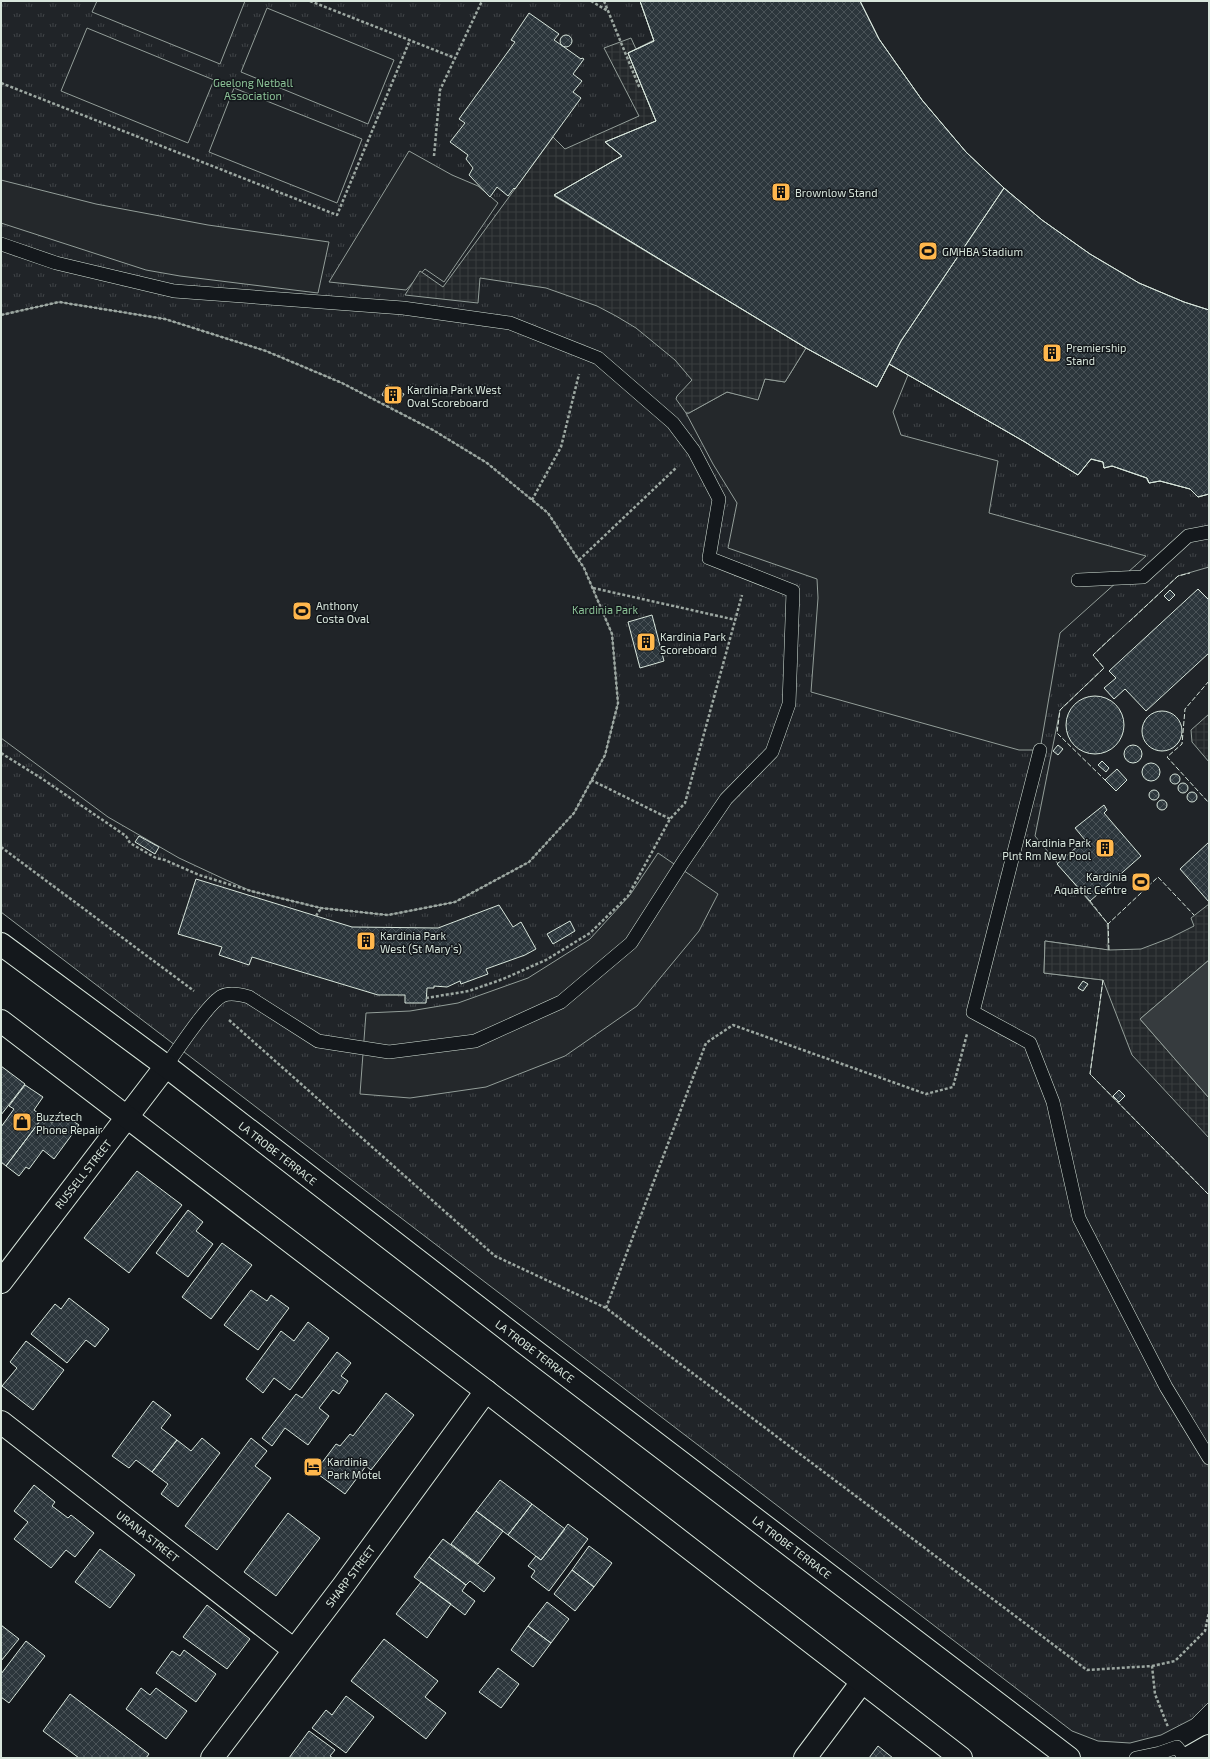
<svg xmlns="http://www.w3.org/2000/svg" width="1210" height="1759" viewBox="0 0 1210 1759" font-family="'Exo 2',sans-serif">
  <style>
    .grass { fill: url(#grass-tufts); stroke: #939e99 }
    .garden { fill: #202428; stroke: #939e99 }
    .parking { fill: #24282b; stroke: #939e99 }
    .plaza { fill: url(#plaza-grid); stroke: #939e99 }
    .water { fill: #363b3e; stroke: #939e99 }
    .building { fill: url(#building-cross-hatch); stroke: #d8e6dc }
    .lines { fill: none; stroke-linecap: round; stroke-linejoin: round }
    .service-casing { stroke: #d8e6dc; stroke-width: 14 }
    .minor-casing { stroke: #d8e6dc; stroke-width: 24 }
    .trunk-casing { stroke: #d8e6dc; stroke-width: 24 }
    .path { stroke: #9da8a2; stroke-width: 2.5; stroke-dasharray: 3 2; stroke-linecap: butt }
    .service { stroke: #14181c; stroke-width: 13 }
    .minor { stroke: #14181c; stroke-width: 22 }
    .trunk { stroke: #14181c; stroke-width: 22 }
    .fence { stroke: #d8e6dc; stroke-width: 1; stroke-dasharray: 5 2; stroke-linecap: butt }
    .labels { text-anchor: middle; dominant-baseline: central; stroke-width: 3; stroke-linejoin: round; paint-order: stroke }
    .park-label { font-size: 11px; fill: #8ac095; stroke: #14181c }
    .poi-label { font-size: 11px; fill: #d8e6dc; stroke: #14181c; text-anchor: start }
    .street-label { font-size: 11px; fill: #d8e6dc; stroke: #14181c }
  </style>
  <defs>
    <pattern id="grass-tufts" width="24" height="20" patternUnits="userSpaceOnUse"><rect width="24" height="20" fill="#202428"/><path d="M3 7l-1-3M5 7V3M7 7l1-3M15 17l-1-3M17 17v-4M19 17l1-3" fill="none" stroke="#404447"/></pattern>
    <pattern id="plaza-grid" width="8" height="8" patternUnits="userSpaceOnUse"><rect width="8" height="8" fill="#24282b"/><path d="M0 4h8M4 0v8" fill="none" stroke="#393d3f"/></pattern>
    <pattern id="building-cross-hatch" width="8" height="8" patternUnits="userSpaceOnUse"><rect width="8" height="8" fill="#2c363c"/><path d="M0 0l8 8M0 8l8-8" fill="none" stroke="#4a5358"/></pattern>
  </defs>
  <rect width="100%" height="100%" fill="#14181c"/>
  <path class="grass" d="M1,1h1208v1701l-17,17 -31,16 -31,8 -32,-2 -26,-10 -1071,-819z"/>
  <path class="garden" d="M97,1h148l-25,63 -128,-52z
    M640,1h569v493l-49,-13 -11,2 -3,-5 -34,-12 -8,2 -1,-6 -12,-3 -13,16 -53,-33 -136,-78 -12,23 -71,-39 -252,-153 68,-38 -17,-15 51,-21 -28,-68 26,-13z
    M267,8l127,52 -26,64 -127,-52z
    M87,28l127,52 -26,63 -127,-52z
    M234,88l128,51 -25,64 -128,-51z
    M59,302l106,17 101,32 76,32 91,47 54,33 61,50 36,55 28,66 6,69 -13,52 -31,58 -45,49 -74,40 -67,13 -67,-7 -70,-17 -27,-12 -45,-21 -71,-41 -107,-79v-423z
    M1209,567v628l-119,-121 13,-94 -59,-7 1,-32 63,9v-26l-73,-88 25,-126 44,-42 -11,-13 85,-79z"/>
  <path class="parking" d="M409,151l43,24 26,11 20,17 -54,79 -19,-13 -19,21 -77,-8z
    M1,180l95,24 112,21 121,17 -11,51 -138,-17 -34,-6 -145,-47z
    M806,348l71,39 12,-23 19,11 -15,37 8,23 97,26 -9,52 157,43 -86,77 -20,117h-21l-208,-58 7,-94 -1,-19 -89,-31 9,-45 -24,-39 -27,-51h3l38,-21 31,7 7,-20 20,3z
    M658,853l60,41 -19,37 -62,75 -72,50 -79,31 -76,11 -50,-4 6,-81 44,-2 48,-8 70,-25 62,-39 40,-44z"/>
  <path class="plaza" d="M631,38l5,11 -8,4 28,68 -50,22 16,13 -68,40 252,152 -21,34 -20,-3 -7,21 -31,-8 -38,21h-3l-10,-14 1,-3 15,-16 -17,-20 -39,-32 -20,-12 -19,-10 -51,-18 -66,-10 -2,25 -73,-8 15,-24 23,16 110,-150 12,12 74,-33 -35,-68z
    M1209,714v48l-17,-20 -1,-12z
    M1209,904v56l-69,59 69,79v40l-77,-83 -29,-75 -59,-7 1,-32 64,9 32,-1 29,-11 24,-12 -3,-8z"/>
  <path class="water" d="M1209,960v138l-69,-79z"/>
  <path class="building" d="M640,1h220l19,38 43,61 44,52 38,36 38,32 48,34 49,29 45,19 25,8v184l-11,3 -8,-8 -30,-8 -11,2 -2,-5 -35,-12 -8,2 -1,-6 -12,-3 -13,16 -53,-33 -136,-78 -12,23 -71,-39 -252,-153 68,-39 -17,-14 51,-21 -28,-68 26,-12z
    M640,1h220l19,38 43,61 44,52 38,36 -103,153 -24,46 -71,-39 -252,-153 68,-39 -17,-14 51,-21 -28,-68 26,-12z
    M529,13l30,21 -5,6 27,19 1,-1 2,1 -11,15 9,7 -9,11 8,6 -66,91 -1,-1 -6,8 -11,-9 -7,10 -21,-22 4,-7 -7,-9 2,-4 -18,-13 15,-19 -6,-4 56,-77 -4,-2z
    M560 41a6 6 0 1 1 12 0a6 6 0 1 1-12 0Z
    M1004,188l38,32 48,34 49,29 45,19 25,8v184l-11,3 -8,-8 -30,-8 -11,2 -2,-5 -35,-12 -8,2 -1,-6 -12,-3 -13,16 -53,-33 -136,-78 12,-23z
    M387,385l17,9 -6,10 -16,-9z
    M1198,589l11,11v53l-63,58 -21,-22 -11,10 -10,-11 12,-10 -7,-7z
    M1170,590l5,5 -6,6 -5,-5z
    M652,615l12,46 -24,7 -12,-46z
    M1066 725a29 29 0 1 1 58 0a29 29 0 1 1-58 0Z
    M1142 731a20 20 0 1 1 40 0a20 20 0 1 1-40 0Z
    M1124 754a9 9 0 1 1 18 0a9 9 0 1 1-18 0Z
    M1058,745l5,4 -5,6 -5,-4z
    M1102,761l7,7 -3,4 -8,-7z
    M1142 772a9 9 0 1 1 18 0a9 9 0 1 1-18 0Z
    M1117,769l10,11 -11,11 -11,-11z
    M1170 779a5 5 0 1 1 10 0a5 5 0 1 1-10 0Z
    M1178 788a5 5 0 1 1 10 0a5 5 0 1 1-10 0Z
    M1149 795a5 5 0 1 1 10 0a5 5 0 1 1-10 0Z
    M1187 797a5 5 0 1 1 10 0a5 5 0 1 1-10 0Z
    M1157 805a5 5 0 1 1 10 0a5 5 0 1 1-10 0Z
    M1104,805l3,5 -3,3 37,43 -51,45 -33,-37 28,-24 -10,-12z
    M139,836l20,11 -4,7 -20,-12z
    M1209,842v60l-29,-33z
    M196,879l156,48 86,1 61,-23 14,22 8,-5 15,27 -11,6 -39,14 2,5 -27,10 -1,-3 -13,6 -13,-1v2h-7l-1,15h-21v-8h-27l-126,-38 -3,8 -30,-10 3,-8 -44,-13z
    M570,921l5,10 -22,13 -6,-10z
    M1083,981l5,3 -5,7 -5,-3z
    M1,1066l24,18 -24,31z
    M25,1085l18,12 -9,13 9,7 -37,49 -5,-4v-35l13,-18 -5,-3z
    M1119,1090l6,6 -6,6 -6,-6z
    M60,1112l19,13 -25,34 -11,-9 -14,19 -3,-2 -7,9 -13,-10 37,-49 9,6z
    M137,1171l45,34 -53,68 -45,-35z
    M188,1210l15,12 -7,9 17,13 -25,33 -32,-24z
    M222,1243l30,22 -41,54 -29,-22z
    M251,1290l16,11 4,-6 18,13 -31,42 -34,-25z
    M69,1298l40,31 -14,18 -9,-7 -19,23 -36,-29 24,-30 6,5z
    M308,1322l21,16 -39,52 -16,-12 -11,15 -17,-14 35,-48 13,10z
    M26,1341l38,29 -31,40 -31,-24 15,-18 -7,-6z
    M337,1352l14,11 -10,13 7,5 -9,13 -6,-4 -14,18 10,8 -21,29 -23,-17 -13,18 -10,-8 34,-44 6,4z
    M386,1393l28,22 -43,55 -5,-4 -21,28 -30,-22 21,-28 4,2 10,-12 3,2z
    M153,1401l18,14 -10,13 16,12 -25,32 -16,-12 -7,8 -17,-12z
    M202,1438l18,15 -42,54 -17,-13 7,-10 -16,-12 25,-32 14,11z
    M251,1438l16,13 -12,15 16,12 -54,72 -32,-24z
    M500,1480l32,24 -24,31 -32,-24z
    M34,1485l21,17 -3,4 16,12 3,-3 23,18 -19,24 -9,-7 -15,18 -37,-29 14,-17 -14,-11z
    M532,1504l33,25 -24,31 -33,-25z
    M476,1511l27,20 -25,33 -27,-20z
    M288,1513l32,25 -44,58 -32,-24z
    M568,1524l20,15 -39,52 -18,-14 4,-6 -7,-5 8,-10 5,4z
    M443,1539l52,39 -11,14 -14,-11 -4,4 -37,-28z
    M589,1546l23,17 -18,24 -22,-17z
    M100,1549l35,26 -25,33 -35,-26z
    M429,1557l37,28 -4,6 13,10 -10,14 -51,-38z
    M572,1570l22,17 -19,24 -21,-17z
    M421,1582l30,22 -24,34 -31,-24z
    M547,1602l22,17 -18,24 -23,-17z
    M207,1605l43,34 -23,30 -44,-32z
    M1,1625l18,14 -18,22z
    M528,1626l23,17 -18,24 -22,-17z
    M384,1639l54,42 -13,16 21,16 -20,26 -75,-58z
    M26,1641l19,15 -36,47 -8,-6v-23z
    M184,1650l32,24 -20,28 -40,-29 16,-22 8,5z
    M498,1668l21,16 -18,24 -22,-16z
    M141,1688l9,7 6,-7 31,23 -21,28 -40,-30z
    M70,1694l79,60 -3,4h-67l-36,-27z
    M346,1696l28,21 -28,36 -34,-25 14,-18 6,5z
    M309,1731l26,19 -5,6 3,2h-44z
    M878,1746l15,12h-24z"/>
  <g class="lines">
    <defs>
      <path id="service" d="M1,244l55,19 118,28 229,17 107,15 88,35 75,65 21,28 25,48 -10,59 84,33 -4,113 -17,48 -46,47 -43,63 -52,81 -70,59 -86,39 -86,11 -71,-11 -69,-44c-7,-2 -19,-5 -27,-1 -14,7 -45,55 -56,70
        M1078,580l65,-3 45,-41 21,-4
        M1040,750l-67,262 57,31 23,59 26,116 87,169 43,71
        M1136,1758l24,-5 17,-6 8,11"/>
      <path id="minor" d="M1,1282l165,-216
        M1,1422l293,228
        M212,1758l131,-172 143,-195
        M805,1758l57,-76
        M1188,1758l21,-12"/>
      <path id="trunk" d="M1,944l165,122 361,279 542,413
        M1,1021l485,370 475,367"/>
    </defs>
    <use href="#service" class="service-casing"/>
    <use href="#minor" class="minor-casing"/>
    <use href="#trunk" class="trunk-casing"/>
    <path class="path" d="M310,1l145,57
      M591,1l17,10
      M604,1l36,88
      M1,83l336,132 73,-175
      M434,156l6,-66 42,-89
      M1,315l58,-13 106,17 101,32 76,32 91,47 54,33 61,50 36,55 28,66 6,69 -13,52 -31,58 -45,49 -74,40 -67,13 -67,-7 -70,-17 -52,-16 -34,-15 -9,-2 -26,-15 -4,-7 -82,-56 -43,-27
      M532,500l29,-53 18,-73
      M579,560l98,-93
      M593,588l143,32
      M591,780l79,39
      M1,847l193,144
      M316,916l5,-8
      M426,998l43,-7 34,-12 43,-19 44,-27 38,-37 42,-77 15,-16 57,-208
      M229,1020l266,236 111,52 481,362 65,-4 3,28 13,33
      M606,1308l100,-265 27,-18 193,69 27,-7 14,-53
      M1152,1666l23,-5 30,-30 4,-19"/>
    <use href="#service" class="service"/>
    <use href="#minor" class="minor"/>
    <use href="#trunk" class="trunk"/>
    <path class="fence" d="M1129,622l49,-46 12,-3
      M1209,681l-24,28 -3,35 -15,13 42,46
      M1106,781l-49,-48 3,-23 44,-42 -11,-13 21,-20
      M1090,901l18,23 50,-47 36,38
      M1108,924l1,26
      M1103,980l-13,94 119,121"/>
  </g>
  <defs>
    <symbol id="building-square" viewBox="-11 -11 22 22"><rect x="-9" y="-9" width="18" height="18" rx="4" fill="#ffb74d" stroke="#14181c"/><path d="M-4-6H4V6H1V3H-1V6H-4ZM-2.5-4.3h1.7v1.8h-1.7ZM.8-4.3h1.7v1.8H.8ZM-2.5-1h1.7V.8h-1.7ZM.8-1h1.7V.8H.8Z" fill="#111"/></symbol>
    <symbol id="stadium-square" viewBox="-11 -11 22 22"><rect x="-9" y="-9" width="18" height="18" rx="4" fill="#ffb74d" stroke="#14181c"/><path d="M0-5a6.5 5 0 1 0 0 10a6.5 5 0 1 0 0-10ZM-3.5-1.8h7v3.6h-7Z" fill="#111"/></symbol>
    <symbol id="shop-square" viewBox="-11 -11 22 22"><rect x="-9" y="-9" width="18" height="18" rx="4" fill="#ffb74d" stroke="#14181c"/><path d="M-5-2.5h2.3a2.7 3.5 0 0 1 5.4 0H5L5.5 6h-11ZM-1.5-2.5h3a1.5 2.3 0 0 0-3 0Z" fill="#111"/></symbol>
    <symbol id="hotel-square" viewBox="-11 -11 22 22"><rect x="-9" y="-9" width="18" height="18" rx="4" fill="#ffb74d" stroke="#14181c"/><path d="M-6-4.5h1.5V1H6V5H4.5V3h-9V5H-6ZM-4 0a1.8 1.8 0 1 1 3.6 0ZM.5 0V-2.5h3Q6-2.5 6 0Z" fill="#111"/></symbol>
  </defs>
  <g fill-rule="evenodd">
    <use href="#building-square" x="770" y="181" width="22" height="22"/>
    <use href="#stadium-square" x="917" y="240" width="22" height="22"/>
    <use href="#building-square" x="1041" y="342" width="22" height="22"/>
    <use href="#building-square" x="382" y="384" width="22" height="22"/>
    <use href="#stadium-square" x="291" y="600" width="22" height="22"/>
    <use href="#building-square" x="635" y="631" width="22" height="22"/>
    <use href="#building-square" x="1094" y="837" width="22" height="22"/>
    <use href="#stadium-square" x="1130" y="871" width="22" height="22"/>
    <use href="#building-square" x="355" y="930" width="22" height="22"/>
    <use href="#shop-square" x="11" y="1111" width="22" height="22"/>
    <use href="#hotel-square" x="302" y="1456" width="22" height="22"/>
  </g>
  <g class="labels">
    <g class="park-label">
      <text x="253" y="82">Geelong Netball<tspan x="253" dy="13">Association</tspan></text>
      <text x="605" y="609">Kardinia Park</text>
    </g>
    <g class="poi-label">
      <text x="795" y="192">Brownlow Stand</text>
      <text x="942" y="251">GMHBA Stadium</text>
      <text x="1066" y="347">Premiership<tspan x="1066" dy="13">Stand</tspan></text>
      <text x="407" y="389">Kardinia Park West<tspan x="407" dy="13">Oval Scoreboard</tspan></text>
      <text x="316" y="605">Anthony<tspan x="316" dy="13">Costa Oval</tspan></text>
      <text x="660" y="636">Kardinia Park<tspan x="660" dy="13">Scoreboard</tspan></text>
      <text x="1091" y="842" text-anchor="end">Kardinia Park<tspan x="1091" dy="13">Plnt Rm New Pool</tspan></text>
      <text x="1127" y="876" text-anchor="end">Kardinia<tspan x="1127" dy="13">Aquatic Centre</tspan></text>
      <text x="380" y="935">Kardinia Park<tspan x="380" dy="13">West (St Mary's)</tspan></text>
      <text x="36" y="1116">Buzztech<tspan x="36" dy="13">Phone Repair</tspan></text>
      <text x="327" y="1461">Kardinia<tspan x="327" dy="13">Park Motel</tspan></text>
    </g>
    <g class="street-label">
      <text transform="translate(278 1153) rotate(38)">LA TROBE TERRACE</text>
      <text transform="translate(83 1174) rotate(-52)">RUSSELL STREET</text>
      <text transform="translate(535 1351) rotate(37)">LA TROBE TERRACE</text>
      <text transform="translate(148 1536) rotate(38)">URANA STREET</text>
      <text transform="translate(792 1547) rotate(37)">LA TROBE TERRACE</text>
      <text transform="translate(350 1576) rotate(-53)">SHARP STREET</text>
    </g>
  </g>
  <rect width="1210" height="1759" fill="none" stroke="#d8e6dc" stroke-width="4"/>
</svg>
